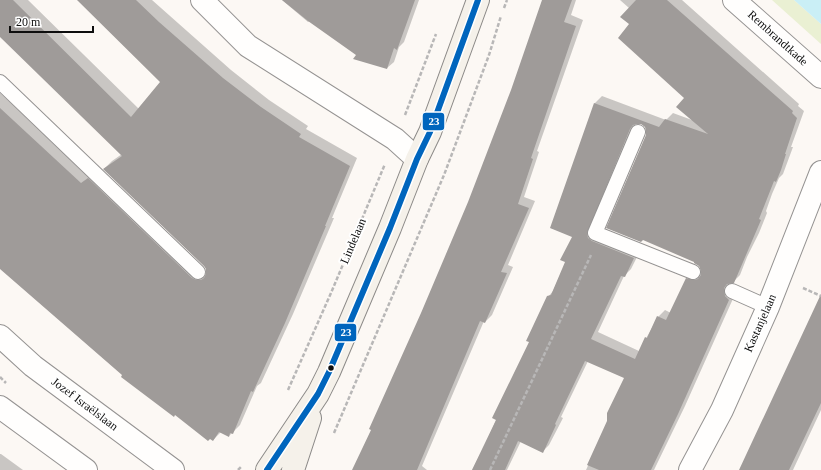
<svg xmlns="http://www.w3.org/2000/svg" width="821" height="470" viewBox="0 0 821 470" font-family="'Times New Roman',serif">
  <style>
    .green { fill: #eaf0d3 }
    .water { fill: #caeff6 }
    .shadow { fill: #0003; fill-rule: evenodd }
    .building { fill: #9f9b99; fill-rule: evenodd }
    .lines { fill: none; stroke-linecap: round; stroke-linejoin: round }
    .service-casing { stroke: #959392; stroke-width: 16 }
    .minor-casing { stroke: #959392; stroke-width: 24 }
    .secondary-casing { stroke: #8c8a88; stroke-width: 24 }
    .path { stroke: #b8b7b7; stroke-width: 2.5; stroke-dasharray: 4 2; stroke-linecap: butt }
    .service { stroke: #fffefd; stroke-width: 14 }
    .minor { stroke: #fffefd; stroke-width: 22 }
    .secondary { stroke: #f5f1ea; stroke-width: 22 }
    .bus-1-casing { stroke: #fff; stroke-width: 9 }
    .bus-1 { stroke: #0065bd; stroke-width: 6 }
    .bus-dot { fill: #0e0e0e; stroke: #fff; stroke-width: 1.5 }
    .labels { text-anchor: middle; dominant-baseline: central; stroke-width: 4; stroke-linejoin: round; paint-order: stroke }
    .street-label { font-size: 12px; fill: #0e0e0e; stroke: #fff }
    .line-badge { stroke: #fff; stroke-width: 1.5 }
    .badge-label { font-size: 11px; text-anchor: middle; font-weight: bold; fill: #fff }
  </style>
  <rect width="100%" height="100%" fill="#fcf8f4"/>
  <path class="green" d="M772,0h22l27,24v20z"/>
  <path class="water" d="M794,0h27v24z"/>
  <path class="shadow" d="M0,0h28l111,109 22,-27 -83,-82h74l79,70 38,30 39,26 -2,3 51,29 -25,60h2l-41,96 -32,69 -4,3 -17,39 -11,11 -8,-4 -8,8 -90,-65 -123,-107v-175l89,82 115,98h3v-3l-2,-5 -101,-96 8,-8 10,-7 -122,-119z
    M282,0h137l-15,42 -5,5 -5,15 -7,6 -29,-13 -48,-34 -2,1z
    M543,0h33l-5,15 12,5 -46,131 2,1 -15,45 11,4 -27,64 5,2 -21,48 -7,7 -1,-1 -62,145 5,4h-74l19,-41 97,-226 43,-113z
    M620,0h62l117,104 -1,2 6,5 -13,36h2l-10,27 -4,4 -7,16 -6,17 1,2 -8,20 -12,24 -7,18 -7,7h-2v7l5,3 -51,114 -31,64h-68l22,-48 17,-45 -37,-16 -27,56 2,1 -14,27 -7,7 -21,-11 -14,29h-35l15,-29 43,-100 18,-44 5,-6 13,-29 7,-26 -22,-8 44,-125 7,-7 64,24 7,-7 19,7 -7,-22 -55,-74 -1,-16zM636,123h6l4,4 1,9 55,135v3l-8,-2 -7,7 -16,34 -6,-3 -7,7 -19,34 -41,-19 26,-56 7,-7 9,-18 -47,-25z
    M821,298v112l-28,60h-53z
    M0,454h1l22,16h-23z"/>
  <path class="building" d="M0,0h13l118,117 29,-35 -83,-82h59l23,22 64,56 38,29 40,27 -2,3 51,29 -25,60h1l-41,97 -32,69 -2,-1 -18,43 -3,-1 -1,4 -10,-5 -6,9 -3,-2 -2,2 -33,-26 -1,2 -53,-40 1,-2 -122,-106v-161l81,75 7,-5 104,100 4,2h5l3,-2 2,-4v-5l-2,-3 -101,-97 19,-13 -122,-119z
    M282,0h133l-18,50 -3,-2 -7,21 -34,-10 3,-4 -48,-34z
    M542,0h30l-8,22 12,4 -45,132 2,1 -15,45 11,4 -28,64 6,1 -22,50 -5,-2 -63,149h-65l19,-40 -2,-1 52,-116 47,-111 43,-112z
    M636,0h31l126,111 -1,2 5,5 -12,36h1l-5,16 -5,12 -2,-1 -15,38 2,1 -27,63 -7,1 -3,4 1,8 4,4 -51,114 -27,56h-52l-12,-5 20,-44v-8l17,-35 -39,-17 -30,63 1,1 -13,28 -25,-12 -13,29h-33l24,-50 -4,-2 37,-76 -3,-1 21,-45 4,-1 14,-33 -5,-2 12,-23 -22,-9 44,-125 65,24 6,-8 43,15 -32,-27 8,-9 -66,-60 11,-14 -9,-7zM637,124h4l4,3 1,4v4l-40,93 35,14 2,-2 51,22v1l5,3 2,5v4l-3,4 -4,1 -8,-2 -20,42 -9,-4 -10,22 -2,-1 -10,22 -44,-20 30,-63 4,1 9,-19 -42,-17 -4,-3 -1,-4 43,-105 3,-4z
    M821,294v109l-32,67h-50z"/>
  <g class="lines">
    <defs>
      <path id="service" d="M0,82l198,190
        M638,132l-43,101 98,39
        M732,291l36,16"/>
      <path id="minor" d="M202,0l46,46 147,93 22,20
        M734,0l87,77
        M0,336l33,30 140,104
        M0,407l86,63
        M690,470l32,-60 46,-103 53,-135"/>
      <path id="secondary" d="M267,470l51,-76 11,-22 61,-144 27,-69 13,-27 48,-132
        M293,470l17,-52"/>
    </defs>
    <use href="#service" class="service-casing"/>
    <use href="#minor" class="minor-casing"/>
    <use href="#secondary" class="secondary-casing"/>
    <path class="path" d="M504,8l3,-8
      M405,115l31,-81
      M803,288l18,8
      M0,377l6,6
      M288,390l43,-97 54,-129
      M334,433l110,-258 45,-120 12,-39
      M238,470l4,-4
      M490,470l101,-215"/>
    <use href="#service" class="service"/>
    <use href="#minor" class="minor"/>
    <use href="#secondary" class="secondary"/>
    <defs>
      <path id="bus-1" d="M267,470l51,-76 11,-22 61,-144 27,-69 13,-27 48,-132"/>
    </defs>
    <use href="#bus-1" class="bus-1-casing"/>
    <use href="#bus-1" class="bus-1"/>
  </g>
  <circle class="bus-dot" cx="331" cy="368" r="3.5"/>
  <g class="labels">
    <g class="street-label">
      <text transform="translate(778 38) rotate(42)">Rembrandtkade</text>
      <text transform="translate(353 241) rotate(-67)">Lindelaan</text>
      <text transform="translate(760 323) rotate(-66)">Kastanjelaan</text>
      <text transform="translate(85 404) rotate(37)">Jozef Israëlslaan</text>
    </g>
  </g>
  <g class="line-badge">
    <rect x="422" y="112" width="23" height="19" rx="4" fill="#0065bd"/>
    <rect x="334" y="323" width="23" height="19" rx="4" fill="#0065bd"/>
  </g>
  <g class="badge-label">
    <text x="434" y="125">23</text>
    <text x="346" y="336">23</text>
  </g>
  <path d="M10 26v6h83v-6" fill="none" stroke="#0e0e0e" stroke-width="2"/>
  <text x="16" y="26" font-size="12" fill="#0e0e0e" stroke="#ffffff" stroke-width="3" paint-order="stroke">20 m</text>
</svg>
